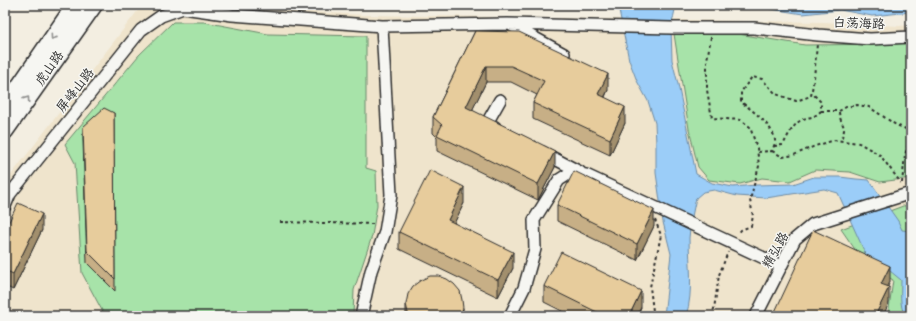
<svg xmlns="http://www.w3.org/2000/svg" width="916" height="321" viewBox="0 0 916 321" font-family="'Comic Neue','LXGW WenKai TC',sans-serif">
  <style>
    .built { fill: #efe4cc }
    .green { fill: #a7e3a9; stroke: #69876a }
    .water { fill: #9bcdf8; stroke: #6e8ca6 }
    .lines { fill: none; stroke-linecap: round; stroke-linejoin: round }
    .minor-casing { stroke: #2b2b2b; stroke-width: 14 }
    .secondary-casing { stroke: #2b2b2b; stroke-width: 19 }
    .path { stroke: #2b2b2b; stroke-width: 2; stroke-dasharray: 3 3; stroke-linecap: butt }
    .minor { stroke: #f6f6f2; stroke-width: 11 }
    .secondary { stroke: #f6f6f2; stroke-width: 16 }
    .wall { fill: #c7af86; stroke: #2b2b2b }
    .shaded-wall { fill: #a28f6d; stroke: #2b2b2b }
    .building { fill: #e7cc9c; stroke: #2b2b2b }
    .oneway { stroke: #90908e }
    .labels { text-anchor: middle; dominant-baseline: central; stroke-width: 3; stroke-linejoin: round; paint-order: stroke }
    .street-label { font-size: 13px; fill: #2b2b2b; stroke: #f6f6f2 }
  </style>
  <rect width="100%" height="100%" fill="#f3eee1"/>
  <filter id="ink" filterUnits="userSpaceOnUse"><feTurbulence type="fractalNoise" baseFrequency=".025" numOctaves="2"/><feDisplacementMap in="SourceGraphic" scale="8" xChannelSelector="R" yChannelSelector="G"/><feConvolveMatrix kernelMatrix="1 2 1 2 8 2 1 2 1" color-interpolation-filters="sRGB"/></filter>
  <g filter="url(#ink)">
    <path class="built" d="M142,5h57l164,10 461,7 75,4 12,-1v291h-906v-133z"/>
    <path class="green" d="M173,22h31l64,12 98,2v132l10,3 1,34 -5,31 -18,54 -1,26h-248l-23,-43 -7,-110 -10,-19 74,-89z
      M726,32l79,13 90,-1 16,-2v136l-31,4 -30,-10 -35,-2 -25,11 -28,-3 -22,6 -31,-4 -11,-13 -9,-38 -15,-95z
      M911,205v111h-23l5,-36 -30,-19 -22,-32 62,-23z"/>
    <path class="water" d="M618,5h58l-5,23 1,32 6,24 18,90 16,9 21,4 23,-2 37,-1 21,-7h26l16,2 13,1 29,41 4,9 9,1v85h-6c-6,-11 -4,-24 -4,-36l-17,-14 -18,-11 -28,-62 -14,-4 -58,9 -29,-2 -23,-6 -11,2 -7,6c-3,13 -6,27 -7,40 0,26 5,53 -3,78h-22l7,-62 -8,-32 -7,-49v-29l-1,-21 -7,-22 -11,-20 -8,-21z
      M746,5h165v7l-39,4 -32,-6 -37,4z"/>
    <g class="lines">
      <defs>
        <path id="minor" d="M511,25l53,29
          M495,127l-8,-4 13,-23
          M542,152l38,20
          M5,206l5,-12 131,-164 20,-14 22,-8 49,7 150,11 126,-2 163,4h83l64,7 52,4 41,-2
          M363,316l-1,-4 9,-41 14,-39 6,-37 -9,-169
          M510,316l14,-28 11,-39 -1,-29 25,-40 11,-7 16,2 195,91
          M756,316l39,-77 18,-15 98,-31"/>
        <path id="secondary" d="M5,107l70,-102
          M5,131l89,-126"/>
      </defs>
      <use href="#minor" class="minor-casing"/>
      <use href="#secondary" class="secondary-casing"/>
      <path class="path" d="M711,37l-4,23v30l5,28 29,2 9,7 7,21 2,18 -9,34 3,16 -2,10 -10,4 -3,4
        M821,111h18l7,-4 11,-2 12,2 27,18 15,6
        M839,112c1,13 10,14 1,28
        M774,146l9,-1c5,-9 10,-21 20,-26 9,-3 9,0 18,-8v-9l-9,-9
        M772,151l11,6 11,-2 21,-9 20,-6 24,3 21,12 21,28
        M758,152l14,-1c1,-3 3,-7 3,-9 1,-14 -24,-33 -34,-40v-10l11,-15 10,2 14,15 20,7 15,-5 3,-18 3,-34
        M902,183l3,-28 6,-19
        M280,222l95,2
        M652,316l1,-5 -3,-24 11,-52 -6,-15
        M711,316l3,-7 5,-34 9,-23"/>
      <use href="#minor" class="minor"/>
      <use href="#secondary" class="secondary"/>
    </g>
    <path class="wall" d="M475,31l133,59 -3,7 20,26 -15,32 -77,-36v-16l4,-8 -26,-13h-25l-14,28 83,57 -17,33 -101,-49v-14l-4,-4v-16z
      M114,113l1,178 -28,-28 -4,-123v-13z
      M464,203l-10,20 59,45 -15,29 -99,-48v-17z
      M557,205l97,21 -17,34 -80,-39z
      M5,230h37l-29,60 -8,-4z
      M544,286l97,21 -4,9h-65l-28,-14z
      M406,304l57,12h-57z"/>
    <path class="shaded-wall" d="M486,66v16l-20,41v-16z
      M608,74v16l-10,20v-16z
      M625,107v16l-15,32v-16z
      M555,151v16l-17,33v-16z
      M464,187v16l-16,33v-16z
      M654,210v16l-17,34v-16z
      M42,214v16l-29,60v-16z
      M513,252v16l-15,29v-17z
      M890,266v16l-9,18v-16z
      M889,287v16l-6,13h-8z
      M641,291v16l-4,9h-8z
      M463,308v8h-3z"/>
    <path class="building" d="M475,31l44,1 89,42 -10,20 27,13 -15,32 -77,-36 11,-22 -33,-15h-25l-20,41 89,44 -17,33 -101,-49 5,-10 -9,-8z
      M104,108l10,5 1,166 -28,-28 -4,-124z
      M430,170l34,17 -16,33 65,32 -15,28 -99,-48z
      M574,171l80,39 -17,34 -80,-39z
      M18,203l24,11 -29,60 -8,-4v-40z
      M813,230l77,36 -9,18 8,3 -14,29h-102z
      M561,252l80,39 -12,25h-24l-61,-30z
      M430,276h9l8,3 7,5 6,7 2,9 1,8 -3,8h-51l-1,-3 -2,-9 2,-10 5,-8 8,-6z"/>
    <defs><path id="oneway-chevron" d="M-2-3.5L2.5 0L-2 3.5" fill="none" stroke-width="1.6" stroke-linecap="round" stroke-linejoin="round"/></defs>
    <g class="oneway">
      <use href="#oneway-chevron" transform="translate(53 37) rotate(125)"/>
      <use href="#oneway-chevron" transform="translate(27 99) rotate(-55)"/>
    </g>
  </g>
  <g class="labels">
    <g class="street-label">
      <text transform="translate(859 23) rotate(2)">白荡海路</text>
      <text transform="translate(49 68) rotate(-55)">虎山路</text>
      <text transform="translate(75 90) rotate(-52)">屏峰山路</text>
      <text transform="translate(775 250) rotate(-60)">精弘路</text>
    </g>
  </g>
  <rect width="916" height="321" fill="none" stroke="#f6f6f2" stroke-width="20"/>
  <rect x="10" y="10" width="896" height="301" fill="none" stroke="#2b2b2b" stroke-width="1.5" filter="url(#ink)"/>
</svg>
